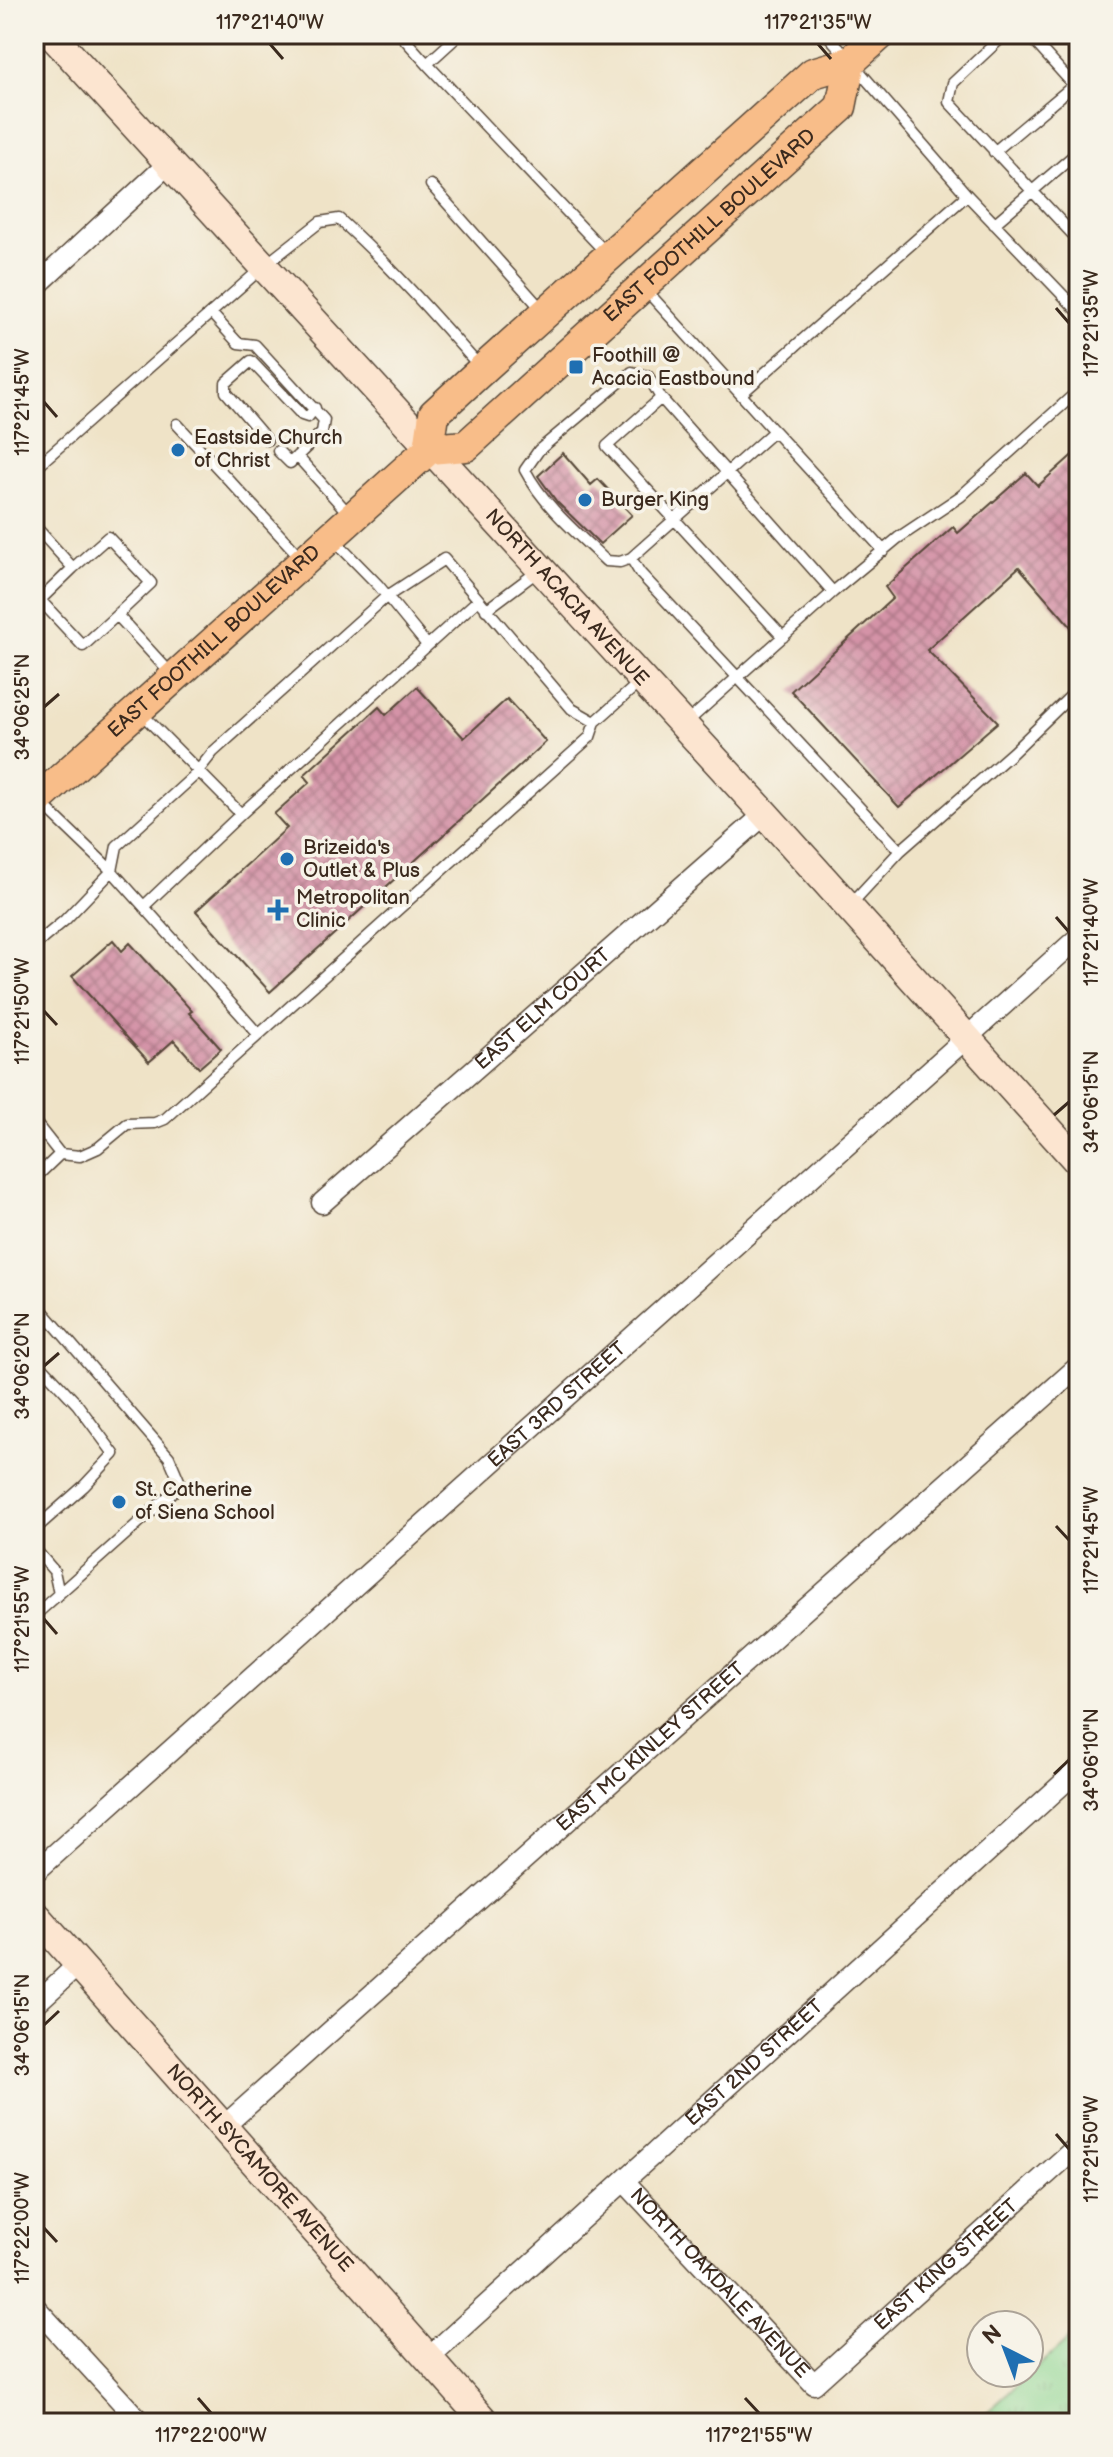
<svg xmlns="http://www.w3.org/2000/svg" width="1113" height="2457" viewBox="0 0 1113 2457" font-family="'Balsamiq Sans',sans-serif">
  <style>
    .grass { fill: url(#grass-tufts); stroke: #648058; stroke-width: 2 }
    .building { fill: url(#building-cross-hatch) }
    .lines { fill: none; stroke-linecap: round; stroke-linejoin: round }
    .lane-casing { stroke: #564637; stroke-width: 13 }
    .street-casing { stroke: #564637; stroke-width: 23 }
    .secondary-casing { stroke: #564637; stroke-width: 31 }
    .primary-casing { stroke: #564637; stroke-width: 33 }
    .lane { stroke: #fff; stroke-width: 10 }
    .street { stroke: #fff; stroke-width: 20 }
    .secondary { stroke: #fce5d0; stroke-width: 28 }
    .primary { stroke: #f8bd89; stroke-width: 30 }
    .ticks { fill: none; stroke: #3b2a1e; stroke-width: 3 }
    .poi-dot { fill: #1f6fb2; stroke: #f7f3e8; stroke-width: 3 }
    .labels { text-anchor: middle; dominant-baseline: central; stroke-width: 7; stroke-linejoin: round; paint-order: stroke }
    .street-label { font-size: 20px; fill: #3b2a1e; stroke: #f7f3e8 }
    .poi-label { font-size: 20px; fill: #3b2a1e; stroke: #f7f3e8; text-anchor: start }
    .neatline { fill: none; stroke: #3b2a1e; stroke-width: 3 }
    .ticks-label { font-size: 20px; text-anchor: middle; fill: #3b2a1e }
  </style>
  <defs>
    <pattern id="grass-tufts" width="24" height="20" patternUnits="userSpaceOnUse" patternTransform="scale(2)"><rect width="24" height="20" fill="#8dd692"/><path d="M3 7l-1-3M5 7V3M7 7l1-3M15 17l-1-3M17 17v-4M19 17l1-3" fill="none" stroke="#7bb87d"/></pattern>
    <pattern id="building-cross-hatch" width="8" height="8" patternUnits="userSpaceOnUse" patternTransform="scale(2)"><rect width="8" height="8" fill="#d493a7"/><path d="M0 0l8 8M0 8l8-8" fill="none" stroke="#ad7887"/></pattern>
  </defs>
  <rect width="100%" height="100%" fill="#f7f3e8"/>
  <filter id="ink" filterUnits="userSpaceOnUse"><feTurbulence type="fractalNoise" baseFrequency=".0125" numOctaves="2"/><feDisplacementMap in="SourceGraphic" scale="16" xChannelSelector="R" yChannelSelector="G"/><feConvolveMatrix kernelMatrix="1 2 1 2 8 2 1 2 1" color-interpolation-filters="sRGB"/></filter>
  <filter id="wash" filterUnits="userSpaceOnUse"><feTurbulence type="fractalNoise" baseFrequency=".006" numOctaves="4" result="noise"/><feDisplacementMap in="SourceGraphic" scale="32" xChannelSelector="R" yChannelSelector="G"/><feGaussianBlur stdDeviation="1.8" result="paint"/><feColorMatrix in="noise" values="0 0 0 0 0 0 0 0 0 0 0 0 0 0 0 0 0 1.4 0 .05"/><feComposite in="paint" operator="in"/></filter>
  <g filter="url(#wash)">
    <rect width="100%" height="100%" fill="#efe3c7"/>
    <path class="grass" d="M1079,2330v93h-104z"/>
    <g id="blocks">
      <path class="building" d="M1079,449v187l-60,-69 -92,83 71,72 -99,85 -108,-116 102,-93 -8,-11 68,-60 5,6 68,-60 12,13z
        M563,453l28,32 7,-6 34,36 -32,29 -43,-42 -19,-26z
        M417,687l47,51 43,-39 39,43 -276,250 -74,-81 91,-83 -13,-14 36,-32 -6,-7 75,-68 7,8z
        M113,940l9,11 8,-8 62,68 -3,2 32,36 -22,19 -25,-28 -25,22 -77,-86z"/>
    </g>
  </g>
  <g filter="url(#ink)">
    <use href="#blocks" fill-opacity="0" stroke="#564637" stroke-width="2"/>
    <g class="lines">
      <defs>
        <path id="lane" d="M400,34l27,30
          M460,34l-33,30 180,190
          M827,34l140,161 112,117
          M1017,34l-16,4 -48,45 -4,19 130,139
          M1020,34l13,6 46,51
          M994,152l80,-67
          M431,185l113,127
          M994,224l85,-73
          M645,289l129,142 -143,127 9,15 260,278
          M211,313l27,30 17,2 69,75 -2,12 -32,31 -12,-12
          M741,394l226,-199
          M661,398l-54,48 176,191
          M177,424l126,136
          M774,431l110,120
          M267,440l-41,-48v-9l25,-22 51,54 6,2 7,-9
          M297,456l52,58
          M34,469l230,-203 56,-44 19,-3c51,46 96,97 141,148
          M34,525l39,43 35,-31 43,46 -34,32 56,61
          M333,539l45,46 49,60
          M631,558l-11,4 -14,-1c-29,-28 -62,-55 -81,-91l14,-20 93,-78 16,4 13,22 172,194
          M73,568l-33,32 43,46 34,-31
          M486,610l52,-39
          M139,711l102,103 -97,92
          M685,724l148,-132 65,-54 63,-42 118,-106
          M241,814l237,-214
          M851,904l49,-53 113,-99 66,-64
          M34,946l31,-26 47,-49 -73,-70
          M259,1035l-147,-164 5,-25 77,-70 19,-24 173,-155 58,-38 128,150 23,13 45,-40
          M34,1121l26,33 -26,25
          M60,1154l20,2 18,-8 29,-24 28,-1 10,-4 425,-382 5,-15
          M34,1301l135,156 12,28 -147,131
          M34,1358l43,46 37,50 -30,32 -50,44
          M34,1548l20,23 5,23"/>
        <g id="street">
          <path d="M34,288l134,-124"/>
          <path id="s1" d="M322,1203l443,-389"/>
          <path id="s2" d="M34,1873l1045,-936"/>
          <path d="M34,2005l45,-41"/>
          <path id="s3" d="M223,2127l856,-761"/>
          <path id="s4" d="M624,2181l190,203 265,-239"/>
          <path d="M34,2306l107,117"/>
          <path id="s5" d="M428,2358l651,-589"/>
        </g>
        <g id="secondary">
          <path id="s6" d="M51,34l714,780 314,349"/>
          <path id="s7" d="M34,1914l452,509"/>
        </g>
        <g id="primary">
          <path d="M429,449l5,-35 49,-45 330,-296 37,-11 31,-28"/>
          <path id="s8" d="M34,803l395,-354 37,-3 375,-339 9,-45"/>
        </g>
      </defs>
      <use href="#lane" class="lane-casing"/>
      <use href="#street" class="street-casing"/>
      <use href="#secondary" class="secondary-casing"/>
      <use href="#primary" class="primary-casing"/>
      <use href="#lane" class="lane"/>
      <use href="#street" class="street"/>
      <use href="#secondary" class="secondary"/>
      <use href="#primary" class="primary"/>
    </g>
  </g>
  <path class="ticks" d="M270,44l13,15M818,44l13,15M1056,308l13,15M44,402l13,15M44,707l15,-13M1056,917l13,15M44,1011l13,14M1054,1115l15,-13M44,1366l15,-13M1056,1526l13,14M44,1619l13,15M1054,1774l15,-14M44,2025l15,-14M1056,2134l13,15M44,2228l13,14M198,2398l13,15M745,2398l14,15"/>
  <g class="poi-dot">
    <rect x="568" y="359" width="16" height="16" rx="4"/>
    <circle cx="178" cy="450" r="8"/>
    <circle cx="585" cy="500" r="8"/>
    <circle cx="287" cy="859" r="8"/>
    <path d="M274 898h8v8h8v8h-8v8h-8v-8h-8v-8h8z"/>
    <circle cx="119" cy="1502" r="8"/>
  </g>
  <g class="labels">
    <g class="street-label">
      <text stroke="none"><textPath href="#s8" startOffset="896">EAST FOOTHILL BOULEVARD</textPath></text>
      <text stroke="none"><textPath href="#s6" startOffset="764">NORTH ACACIA AVENUE</textPath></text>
      <text stroke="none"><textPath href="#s8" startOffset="242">EAST FOOTHILL BOULEVARD</textPath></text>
      <text stroke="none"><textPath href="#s1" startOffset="294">EAST ELM COURT</textPath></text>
      <text stroke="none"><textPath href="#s2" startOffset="702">EAST 3RD STREET</textPath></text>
      <text stroke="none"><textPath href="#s3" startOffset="572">EAST MC KINLEY STREET</textPath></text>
      <text stroke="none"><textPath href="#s5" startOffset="440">EAST 2ND STREET</textPath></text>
      <text stroke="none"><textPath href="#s7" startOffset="340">NORTH SYCAMORE AVENUE</textPath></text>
      <text stroke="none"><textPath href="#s4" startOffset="456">EAST KING STREET</textPath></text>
      <text stroke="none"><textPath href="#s4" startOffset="140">NORTH OAKDALE AVENUE</textPath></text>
    </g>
    <g class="poi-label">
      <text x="592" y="356">Foothill @<tspan x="592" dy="23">Acacia Eastbound</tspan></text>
      <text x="194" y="438">Eastside Church<tspan x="194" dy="23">of Christ</tspan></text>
      <text x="601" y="500">Burger King</text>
      <text x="303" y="848">Brizeida's<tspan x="303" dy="23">Outlet &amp; Plus</tspan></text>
      <text x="296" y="898">Metropolitan<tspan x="296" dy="23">Clinic</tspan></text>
      <text x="135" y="1490">St. Catherine<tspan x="135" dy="23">of Siena School</tspan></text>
    </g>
  </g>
  <rect width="1113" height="2457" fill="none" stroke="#f7f3e8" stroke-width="88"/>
  <g transform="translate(1005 2349) rotate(318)"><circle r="38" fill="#f7f3e8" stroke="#aca397" stroke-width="2"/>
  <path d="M0-6L14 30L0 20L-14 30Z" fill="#1f6fb2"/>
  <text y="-12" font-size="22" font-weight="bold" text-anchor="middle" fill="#3b2a1e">N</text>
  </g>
  <rect x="44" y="44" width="1025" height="2369" class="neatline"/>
  <g class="ticks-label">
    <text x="270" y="29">117°21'40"W</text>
    <text x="818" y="29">117°21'35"W</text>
    <text transform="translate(1091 323) rotate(-90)" y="7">117°21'35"W</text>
    <text transform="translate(22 402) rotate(-90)" y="7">117°21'45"W</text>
    <text transform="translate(22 707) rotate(-90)" y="7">34°06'25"N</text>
    <text transform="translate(1091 932) rotate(-90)" y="7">117°21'40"W</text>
    <text transform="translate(22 1011) rotate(-90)" y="7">117°21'50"W</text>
    <text transform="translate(1091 1102) rotate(-90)" y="7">34°06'15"N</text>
    <text transform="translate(22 1366) rotate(-90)" y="7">34°06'20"N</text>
    <text transform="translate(1091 1540) rotate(-90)" y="7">117°21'45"W</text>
    <text transform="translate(22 1619) rotate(-90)" y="7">117°21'55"W</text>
    <text transform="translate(1091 1760) rotate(-90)" y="7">34°06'10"N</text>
    <text transform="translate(22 2025) rotate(-90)" y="7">34°06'15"N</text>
    <text transform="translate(1091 2149) rotate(-90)" y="7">117°21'50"W</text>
    <text transform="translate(22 2228) rotate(-90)" y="7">117°22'00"W</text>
    <text x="211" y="2442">117°22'00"W</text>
    <text x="759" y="2442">117°21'55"W</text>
  </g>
</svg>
